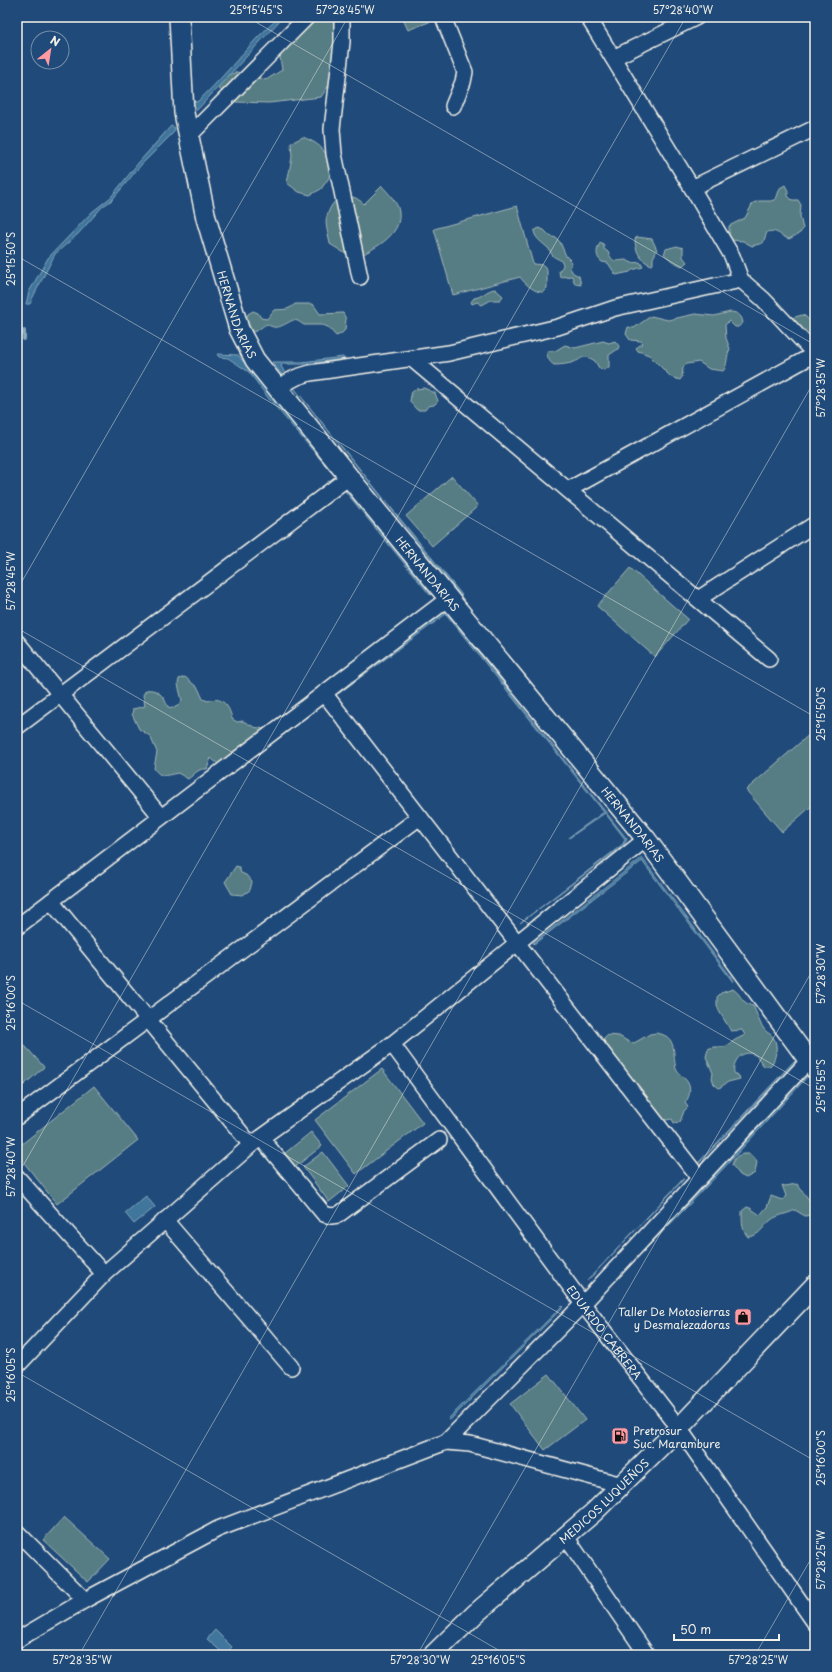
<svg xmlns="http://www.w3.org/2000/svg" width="832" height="1672" viewBox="0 0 832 1672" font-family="'Playpen Sans',sans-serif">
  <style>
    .green { fill: #567d84; stroke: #a5b7b6 }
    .water { fill: #40759c; stroke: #88a7ba }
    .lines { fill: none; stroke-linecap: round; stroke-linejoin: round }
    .stream { stroke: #88a7ba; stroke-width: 4 }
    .minor-casing { stroke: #f4f1e8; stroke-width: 18 }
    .tertiary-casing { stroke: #f4f1e8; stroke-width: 22 }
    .minor { stroke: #1f4a7a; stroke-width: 15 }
    .tertiary { stroke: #1f4a7a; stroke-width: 19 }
    .ticks { fill: none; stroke: #f4f1e8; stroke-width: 1; stroke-opacity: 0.45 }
    .labels { text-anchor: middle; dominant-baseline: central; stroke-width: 3; stroke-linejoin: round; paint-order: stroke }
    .street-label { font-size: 11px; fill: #f4f1e8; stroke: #1f4a7a }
    .poi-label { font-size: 11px; fill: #f4f1e8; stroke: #1f4a7a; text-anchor: end }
    .neatline { fill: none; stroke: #f4f1e8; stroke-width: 1.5 }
    .ticks-label { font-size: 10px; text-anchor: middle; fill: #f4f1e8 }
  </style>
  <rect width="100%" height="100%" fill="#1f4a7a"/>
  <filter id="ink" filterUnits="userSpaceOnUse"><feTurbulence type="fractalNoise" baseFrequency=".025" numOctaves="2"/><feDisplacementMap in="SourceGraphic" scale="8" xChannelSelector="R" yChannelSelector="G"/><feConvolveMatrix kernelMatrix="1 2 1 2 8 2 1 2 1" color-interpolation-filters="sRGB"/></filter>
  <g filter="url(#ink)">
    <path class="green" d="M303,17h43l-15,65 -10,15 -52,6 -33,-1 -18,-14 5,-11 14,-5 29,8 16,-10 -2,-13z
      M402,17h34l1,2 -29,11z
      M303,137c21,9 22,13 30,35l-12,17 -11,6 -11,-3 -12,-9 5,-26 -1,-14z
      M785,185l3,6v5l4,4h6l3,5 -1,11 3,13 -3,4 -11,6c-9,-3 -12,-10 -22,-7l-4,11 -11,3 -9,-5 -12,-1 -2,-5v-9l16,-8 8,-15 6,-2h12l5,-2 4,-11z
      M382,186c6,7 16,16 17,26 3,25 -27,37 -45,47l-24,-15c-1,-8 -6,-21 -3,-28 6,-20 21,-27 37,-12z
      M517,206l16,58 10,1 4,4v19l-4,4c-8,1 -19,-9 -23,-15l-67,18 -19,-66z
      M539,228l5,2 6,6 6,2 4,4 6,14 6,6 -2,6 3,5 6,3 2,9 -6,-1 -3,-8 -12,1 -1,-6 4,-5c0,-7 -5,-6 -10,-10 -2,-2 -3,-6 -5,-8 -5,-5 -13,-9 -14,-17z
      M637,237l15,2 5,11 -4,8v6l-2,1c-11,-5 -16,-14 -16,-26z
      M601,242l3,3v4l4,3c5,11 6,9 18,8l6,3 8,-1 3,5 -11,3 -2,2 -14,3 -8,-12 -6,-1c-7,-5 -6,-14 -1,-20z
      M677,246l6,2v9l4,5 -5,4 -10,-5 -8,-7 2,-5z
      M495,289l8,7 -3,4h-9l-9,5 -5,-3 -5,2 -1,-2 3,-4c9,-1 12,-8 21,-9z
      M295,304h18l7,10 23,-1 3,6 -1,11 -4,4 -5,2 -8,-9 -6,-2h-18l-6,-4 -5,-1c-10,5 -17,11 -26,4 -6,2 -14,14 -19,3 -2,-5 -2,-7 0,-13l5,-3 5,2 3,5 6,1 7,-9c9,-1 14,1 21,-6z
      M730,312c7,0 12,3 13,11l-5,4h-3l-6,-6 -4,4 1,13 4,11c-4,7 -2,17 -7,22l-14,-2 -10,-7 -12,2 -4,4 -1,9 -2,3 -9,-3 -22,-22 -11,-4 -2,-3 7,-5 -2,-2 -11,-1 -4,-6 2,-7 6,1 17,-12 17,4 27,-6 19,2z
      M802,315l3,1 6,6 4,-1v11l-6,6 -19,-18 2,-2z
      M603,341l6,2 6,-2 4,5 -1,3 -9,6v12l-5,3 -5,-2 -4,-7c-12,-8 -12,-2 -21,1 -5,2 -14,3 -20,3 -5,-3 -7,-8 -7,-14h8l10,-6 10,3z
      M424,388l11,5 3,8 -4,4 -6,1 -3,4h-8l-7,-8 1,-9 5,-4z
      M452,476l26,30 -46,40 -26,-30z
      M630,568l58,51 -33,38 -58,-51z
      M185,677l13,11 5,11 5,2c14,-6 22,6 24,18l5,3 6,-1 11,6 10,2 1,3 -46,33 -8,-7 -4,11c-9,-1 -12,5 -19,10l-10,-6c-11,2 -18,6 -24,-5l3,-16 -7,-16 -11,-7 -7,-15 1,-5 12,-3 -2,-11 3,-5c12,-2 18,7 22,17l6,1 5,-3 3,-4 -4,-17 1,-5z
      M811,733l4,5v65l-33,29 -36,-42z
      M236,866l3,1 2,6 5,2 6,7 -2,8 -7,5 -11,-1 -7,-12z
      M733,989c10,7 7,13 20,17 4,7 6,17 11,23 3,4 7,5 9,8 6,8 3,23 -3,29h-6c-3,-3 -6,-10 -11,-12 -12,-4 -21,8 -19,19l5,3 1,3 -12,3 -9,6 -5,-4 -2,-6 1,-5 -7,-16 2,-8 5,-2h12l10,-7 10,-5 -3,-5 -11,1 -12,-20 -2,-6v-8l4,-4z
      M656,1033c22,3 16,19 20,36 2,5 5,5 8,9 8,7 7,17 1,25l3,4 -4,4 -4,11 -6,1 -2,-4 -6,1 -6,-3 -57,-72 1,-6 4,-4 11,1 10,6 5,1 16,-9z
      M17,1037l27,30 -27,24z
      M382,1069l41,54 -67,51 -41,-54z
      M94,1086l44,54 -81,64 -40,-50v-6z
      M311,1132l11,14 -27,21 -11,-13z
      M323,1152l26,34 -20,16 -26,-35z
      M743,1154h7l7,8 -2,11 -9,5 -6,-3 -8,-10c2,-7 4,-9 11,-11z
      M797,1184l16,21 1,5 -3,5 -6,1 -10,-6c-7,4 -18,5 -24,10 -9,7 -11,16 -23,17 -6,-7 -6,-16 -6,-26l5,-4 3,1 10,7 7,-8 4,-11 11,4 4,-4 -4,-11 3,1z
      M549,1374l36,46 -40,30 -35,-46z
      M64,1517l46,42 -22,23 -45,-42z"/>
    <path class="water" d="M279,17h4l-86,93 -4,-6 1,-3 3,1c22,-20 41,-44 62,-66 6,-6 13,-12 20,-19z
      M171,126l4,2 -1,4 -33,33 -29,35 -10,7 -24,27 -23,20 -22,43 -3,7h-4l3,-12 19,-34 44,-46 19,-15 28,-35z
      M217,354l21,1 94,116 -1,1 -62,-73 -20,-27 -21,-14 -9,-1z
      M343,357l1,2 -40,5h-22l-1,2 5,9 -3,1 -11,-14h30z
      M294,388l168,207 -1,1z
      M346,490l85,103 -1,2 -85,-104z
      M446,611l181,228 -3,6 -104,78 103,-79 2,-5 -20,-26 -36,25v-1l35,-25 -158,-198 -108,80 -1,-1z
      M642,858l92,123 -1,1 -91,-121 -108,83 -1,-1z
      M794,1061l1,1 -96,101h-1z
      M807,1075l1,1c-69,76 -137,151 -212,221l-1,-1 93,-92z
      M683,1179h1l-97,102z
      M146,1196l9,11 -21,17 -9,-11z
      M562,1306l1,1 -113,113 -2,-1z
      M215,1630l17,17 -7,8 -18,-16z"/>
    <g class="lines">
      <path class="stream" d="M24,331v8"/>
      <defs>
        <g id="minor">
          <path d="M342,17v25l-10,87 2,25 26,123"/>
          <path d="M443,17l22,55 -2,10 -10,24"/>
          <path d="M588,17l104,171 123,-60"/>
          <path d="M613,58l84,-41"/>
          <path d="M189,136l118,-119"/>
          <path d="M692,188l40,68 9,24 22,19 52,55"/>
          <path d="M412,359l357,300"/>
          <path d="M278,387l19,-10 13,-4 139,-20 109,-26 57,-19 126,-28"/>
          <path d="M568,490l247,-136"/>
          <path d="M698,599l117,-75"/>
          <path d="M17,642l144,175"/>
          <path d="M324,693l375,485"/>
          <path d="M17,727l332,-250"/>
          <path d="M51,901l200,244"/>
          <path d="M17,927l432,-329"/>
          <path id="s1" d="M392,1044l191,260 96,124 136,195"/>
          <path d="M17,1117l403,-300"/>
          <path d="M261,1138l63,76 7,2 7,-1 101,-75"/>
          <path d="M17,1177l87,97"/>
          <path d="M165,1220l126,147"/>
          <path d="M17,1366l87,-92 147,-129 141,-101 254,-205"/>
          <path d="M446,1442l137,-138 226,-244"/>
          <path d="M17,1532l68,68"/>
          <path d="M566,1537l81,118"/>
          <path d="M17,1640l68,-40 133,-71 228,-87 24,2 152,41"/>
        </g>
        <g id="tertiary">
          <path id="s2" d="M179,17l5,96 22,105 33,111 16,31 94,117 297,362 169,230"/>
          <path id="s3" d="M433,1655l42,-41 119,-102 85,-84 136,-143"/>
        </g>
      </defs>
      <use href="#minor" class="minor-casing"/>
      <use href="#tertiary" class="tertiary-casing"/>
      <use href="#minor" class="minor"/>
      <use href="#tertiary" class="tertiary"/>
    </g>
  </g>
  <path class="ticks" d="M247,17l568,328M17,256l798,461M17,590l331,-573M17,628l798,461M17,1000l798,461M17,1176l669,-1159M17,1372l490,283M79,1655l736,-1275M417,1655l398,-689M755,1655l60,-103"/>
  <defs>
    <symbol id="shop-square" viewBox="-11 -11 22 22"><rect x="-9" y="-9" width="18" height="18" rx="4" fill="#ff9aa2" stroke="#1f4a7a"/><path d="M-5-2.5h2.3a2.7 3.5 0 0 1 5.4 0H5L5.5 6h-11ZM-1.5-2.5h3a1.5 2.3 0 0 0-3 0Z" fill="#111"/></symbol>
    <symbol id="fuel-square" viewBox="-11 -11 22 22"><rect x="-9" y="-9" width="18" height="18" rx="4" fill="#ff9aa2" stroke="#1f4a7a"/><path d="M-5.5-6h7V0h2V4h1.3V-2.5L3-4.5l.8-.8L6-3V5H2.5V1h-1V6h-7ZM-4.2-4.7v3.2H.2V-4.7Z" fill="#111"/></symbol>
  </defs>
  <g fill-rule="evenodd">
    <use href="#shop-square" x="733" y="1307" width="20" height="20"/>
    <use href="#fuel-square" x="610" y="1426" width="20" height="20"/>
  </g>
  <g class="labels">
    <g class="street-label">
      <text stroke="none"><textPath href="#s2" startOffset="305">HERNANDARIAS</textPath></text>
      <text stroke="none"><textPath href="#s2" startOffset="629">HERNANDARIAS</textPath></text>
      <text stroke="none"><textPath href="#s2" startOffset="953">HERNANDARIAS</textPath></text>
      <text stroke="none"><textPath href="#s1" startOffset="358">EDUARDO CABRERA</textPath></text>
      <text stroke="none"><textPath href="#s3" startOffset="230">MEDICOS LUQUEÑOS</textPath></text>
    </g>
    <g class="poi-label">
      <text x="730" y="1311">Taller De Motosierras<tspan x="730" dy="13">y Desmalezadoras</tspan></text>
      <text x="633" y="1430" text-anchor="start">Pretrosur<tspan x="633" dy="13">Suc. Marambure</tspan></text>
    </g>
  </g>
  <rect width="832" height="1672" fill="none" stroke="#1f4a7a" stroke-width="44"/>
  <g transform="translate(50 50) rotate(30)"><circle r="19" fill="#1f4a7a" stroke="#748da6"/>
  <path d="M0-3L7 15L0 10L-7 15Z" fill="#ff9aa2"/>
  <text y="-6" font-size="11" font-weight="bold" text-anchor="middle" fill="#f4f1e8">N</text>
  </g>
  <path d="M674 1634v6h105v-6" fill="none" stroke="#f4f1e8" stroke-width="2"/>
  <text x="680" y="1634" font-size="12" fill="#f4f1e8" stroke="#1f4a7a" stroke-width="3" paint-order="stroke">50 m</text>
  <rect x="22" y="22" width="788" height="1628" class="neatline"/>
  <g class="ticks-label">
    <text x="256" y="14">25°15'45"S</text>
    <text x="345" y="14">57°28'45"W</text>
    <text x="683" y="14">57°28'40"W</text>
    <text transform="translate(11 259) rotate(-90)" y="4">25°15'50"S</text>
    <text transform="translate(821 388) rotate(-90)" y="4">57°28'35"W</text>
    <text transform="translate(11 581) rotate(-90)" y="4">57°28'45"W</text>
    <text transform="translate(821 714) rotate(-90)" y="4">25°15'50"S</text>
    <text transform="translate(821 974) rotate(-90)" y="4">57°28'30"W</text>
    <text transform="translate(11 1003) rotate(-90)" y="4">25°16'00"S</text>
    <text transform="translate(821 1086) rotate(-90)" y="4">25°15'55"S</text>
    <text transform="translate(11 1167) rotate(-90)" y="4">57°28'40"W</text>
    <text transform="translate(11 1375) rotate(-90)" y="4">25°16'05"S</text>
    <text transform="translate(821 1458) rotate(-90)" y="4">25°16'00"S</text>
    <text transform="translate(821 1560) rotate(-90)" y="4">57°28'25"W</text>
    <text x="82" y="1664">57°28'35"W</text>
    <text x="420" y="1664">57°28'30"W</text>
    <text x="498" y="1664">25°16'05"S</text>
    <text x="758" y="1664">57°28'25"W</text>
  </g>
</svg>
